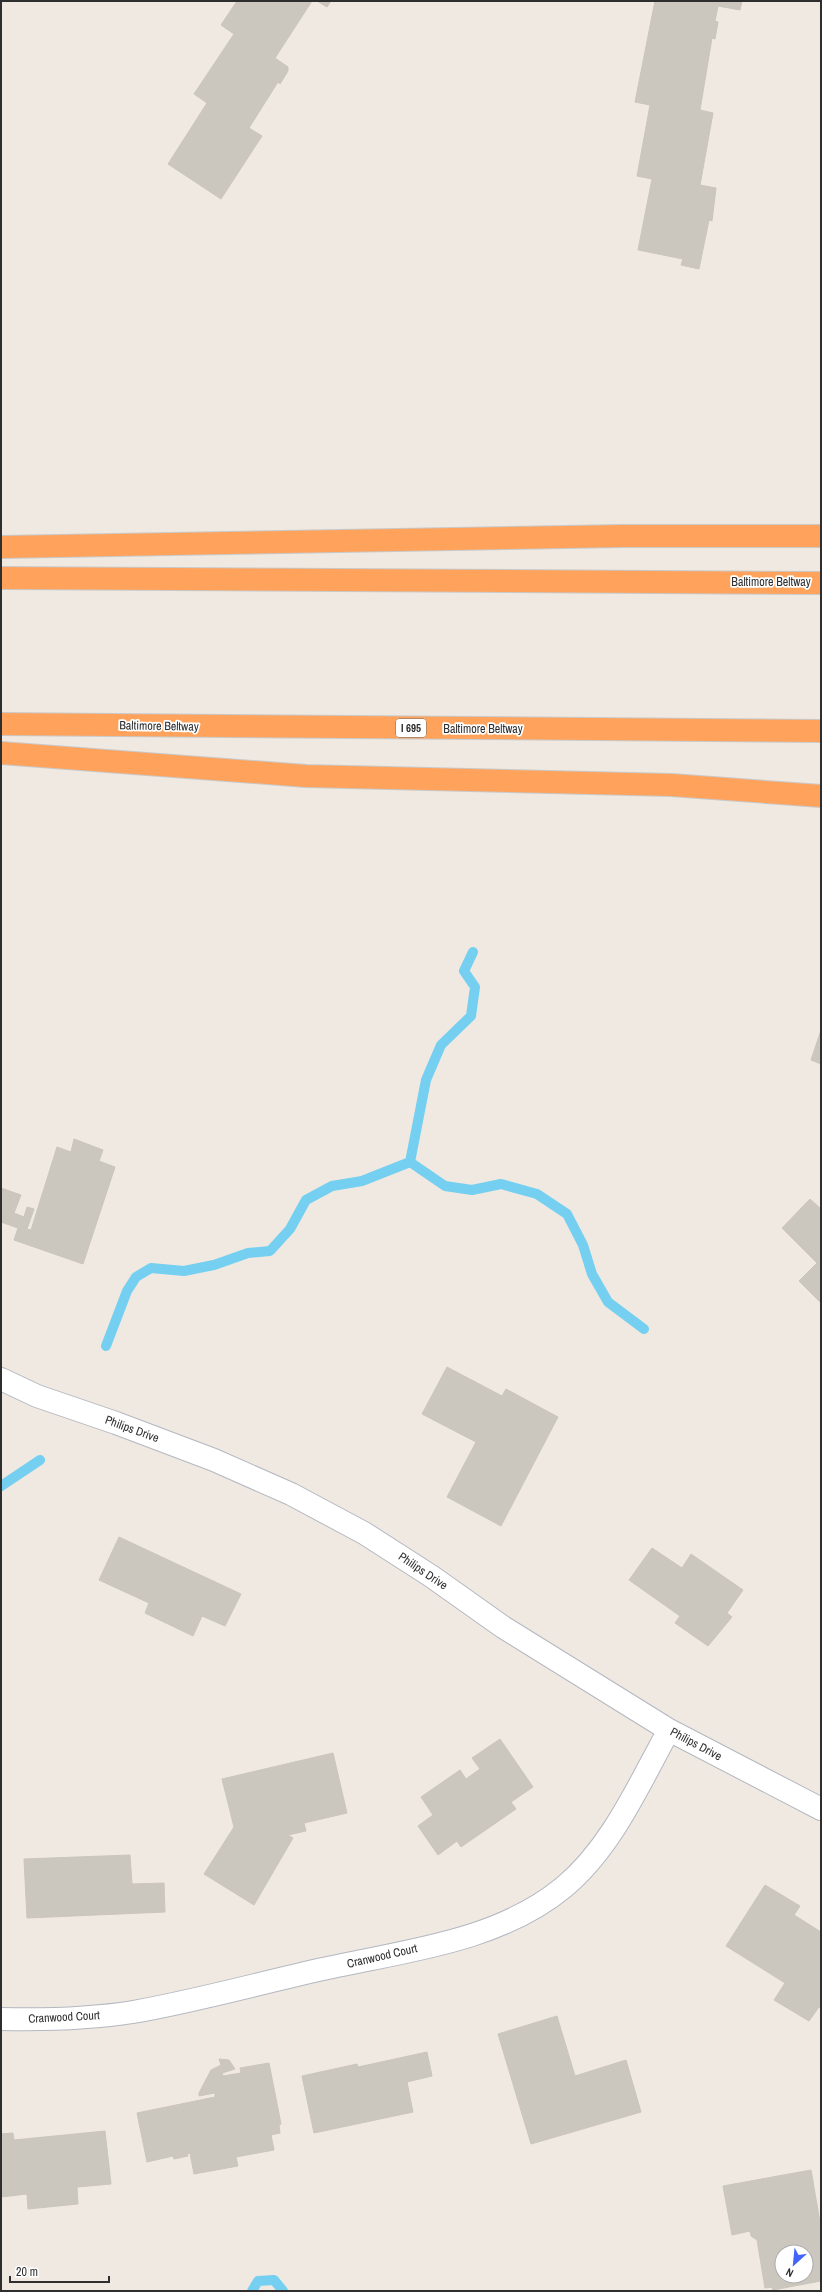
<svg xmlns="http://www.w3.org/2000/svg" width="822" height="2292" viewBox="0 0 822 2292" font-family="'Archivo Narrow',sans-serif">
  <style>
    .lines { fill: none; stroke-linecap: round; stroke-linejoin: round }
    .stream { stroke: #75cff0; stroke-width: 10 }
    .building { fill: #cbc7bf; stroke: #cbc5ba; fill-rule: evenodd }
    .street-casing { stroke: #b4b7c1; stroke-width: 24 }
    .highway-casing { stroke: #c9c9c9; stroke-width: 24 }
    .street { stroke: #fff; stroke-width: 22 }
    .highway { stroke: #ffa35c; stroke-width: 22 }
    .labels { text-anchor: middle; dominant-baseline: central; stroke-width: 3.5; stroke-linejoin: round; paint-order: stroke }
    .shield { fill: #fff; stroke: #6d6d6d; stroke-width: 1 }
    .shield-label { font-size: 11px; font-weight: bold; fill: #2e2e2e }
    .street-label { font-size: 12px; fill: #2e2e2e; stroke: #fff }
  </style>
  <rect width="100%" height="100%" fill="#efe9e1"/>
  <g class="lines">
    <path class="stream" d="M410,1162l35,24 27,4 29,-6 36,10 30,20 16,31 9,29 16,28 36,27
      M410,1162l16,-82 15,-35 30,-29 4,-29 -11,-16 9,-19
      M106,1346l21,-55 9,-14 15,-9 33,3 30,-6 34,-12 22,-2 20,-22 16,-29 26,-14 30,-5 48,-19
      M1,1486l39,-26
      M252,2291l6,-10 16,-1 9,11"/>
  </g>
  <path class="building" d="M237,1h75l-37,57 13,9v4l-8,13 -2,-2 -29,46 13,8 -41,63 -53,-35 39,-61 -13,-9 40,-60 -13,-9z
    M317,1h14l-4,6z
    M655,1h87l-2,9 -22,-4 -3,15 3,1 -3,17 -3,-1 -12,72 13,3 -13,72 16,3 -4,33 -3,-1 -10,49 -18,-4 2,-6 -45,-9 14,-71 -15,-3 13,-71 -15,-3z
    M821,1030v34l-10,-4z
    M74,1139l29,11 -4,11 16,6 -32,97 -69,-24 4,-12 -17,-6v-34l20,7 -7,18 10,4 3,-10 7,2 -7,20 4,1 26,-83 14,5z
    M810,1199l11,10v94l-22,-22 18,-18 -35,-35z
    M447,1367l55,29 4,-7 52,28 -57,109 -54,-29 29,-55 -54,-28z
    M119,1537l122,57 -16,32 -23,-10 -9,20 -48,-23 4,-10 -50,-23z
    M652,1548l30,20 9,-14 52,36 -16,23 5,4 -24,29 -33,-23 5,-7 -51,-36z
    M500,1739l33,48 -22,15 5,7 -55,38 -4,-6 -19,14 -20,-29 15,-11 -12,-18 39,-27 6,9 14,-10 -8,-11z
    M333,1753l14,60 -43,10 2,8 -18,4 5,3 -39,67 -50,-31 30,-47 -12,-48z
    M130,1855l2,29 32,-1 1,29 -138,6 -3,-59z
    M765,1885l35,21 -6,9 27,17v76l-2,-1 -10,14 -35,-21 11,-17 -59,-37z
    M557,2016l18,60 51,-16 15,52 -110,32 -33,-110z
    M427,2052l5,24 -25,6 6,30 -99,21 -12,-57 55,-12 1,3z
    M219,2059l10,1 6,9 -13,4 1,3 18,-3 -1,-5 29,-5 12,61 -2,1 1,8 -9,2 3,15 -38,7 2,9 -44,8 -4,-21 -3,1 1,2 -14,3 -1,-3 -26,6 -10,-49 78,-16v-4l-16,3v-3l12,-23 10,-5z
    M105,2131l6,53 -34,3 1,17 -50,5 -1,-15 -26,3v-63l12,-1 1,7z
    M811,2170l10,58v53l-48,9 -1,-3 -7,1 -8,-48 -6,-4 -1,-5 -18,4 -9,-49zM782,2252h24v24h-24z"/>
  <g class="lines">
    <defs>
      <path id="street" d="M1,1379l36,17 79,27 98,37 77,34 73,39 67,43 72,51 166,103 152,79
        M1,2019c44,1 88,0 132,-7 63,-11 127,-29 190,-43 80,-18 175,-27 241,-82 48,-40 75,-103 105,-157"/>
      <path id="highway" d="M1,547l622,-11h198
        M1,578l820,5
        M1,724l820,7
        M1,753l305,23 365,9 150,11"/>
    </defs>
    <use href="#street" class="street-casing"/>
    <use href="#highway" class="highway-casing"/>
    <use href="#street" class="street"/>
    <use href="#highway" class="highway"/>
  </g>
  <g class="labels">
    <rect class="shield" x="396" y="719" width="30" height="18" rx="3"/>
    <g class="shield-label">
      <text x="411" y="728">I 695</text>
    </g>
    <g class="street-label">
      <text x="771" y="582">Baltimore Beltway</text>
      <text transform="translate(159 726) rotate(1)">Baltimore Beltway</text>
      <text x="483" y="729">Baltimore Beltway</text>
      <text transform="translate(132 1429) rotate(20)">Philips Drive</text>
      <text transform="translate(423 1571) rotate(34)">Philips Drive</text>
      <text transform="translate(696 1744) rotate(28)">Philips Drive</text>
      <text transform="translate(382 1956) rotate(-13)">Cranwood Court</text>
      <text transform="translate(64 2017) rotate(-3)">Cranwood Court</text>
    </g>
  </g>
  <rect width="822" height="2292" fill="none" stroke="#2e2e2e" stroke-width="4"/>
  <g transform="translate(794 2264) rotate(207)"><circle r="19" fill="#ffffff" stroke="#ababab"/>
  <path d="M0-3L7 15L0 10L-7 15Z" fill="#4264fb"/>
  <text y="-6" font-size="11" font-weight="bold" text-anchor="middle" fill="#2e2e2e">N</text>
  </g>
  <path d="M10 2276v6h99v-6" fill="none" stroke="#2e2e2e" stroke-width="2"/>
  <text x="16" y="2276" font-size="12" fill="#2e2e2e" stroke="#ffffff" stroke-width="3" paint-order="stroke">20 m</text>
</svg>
